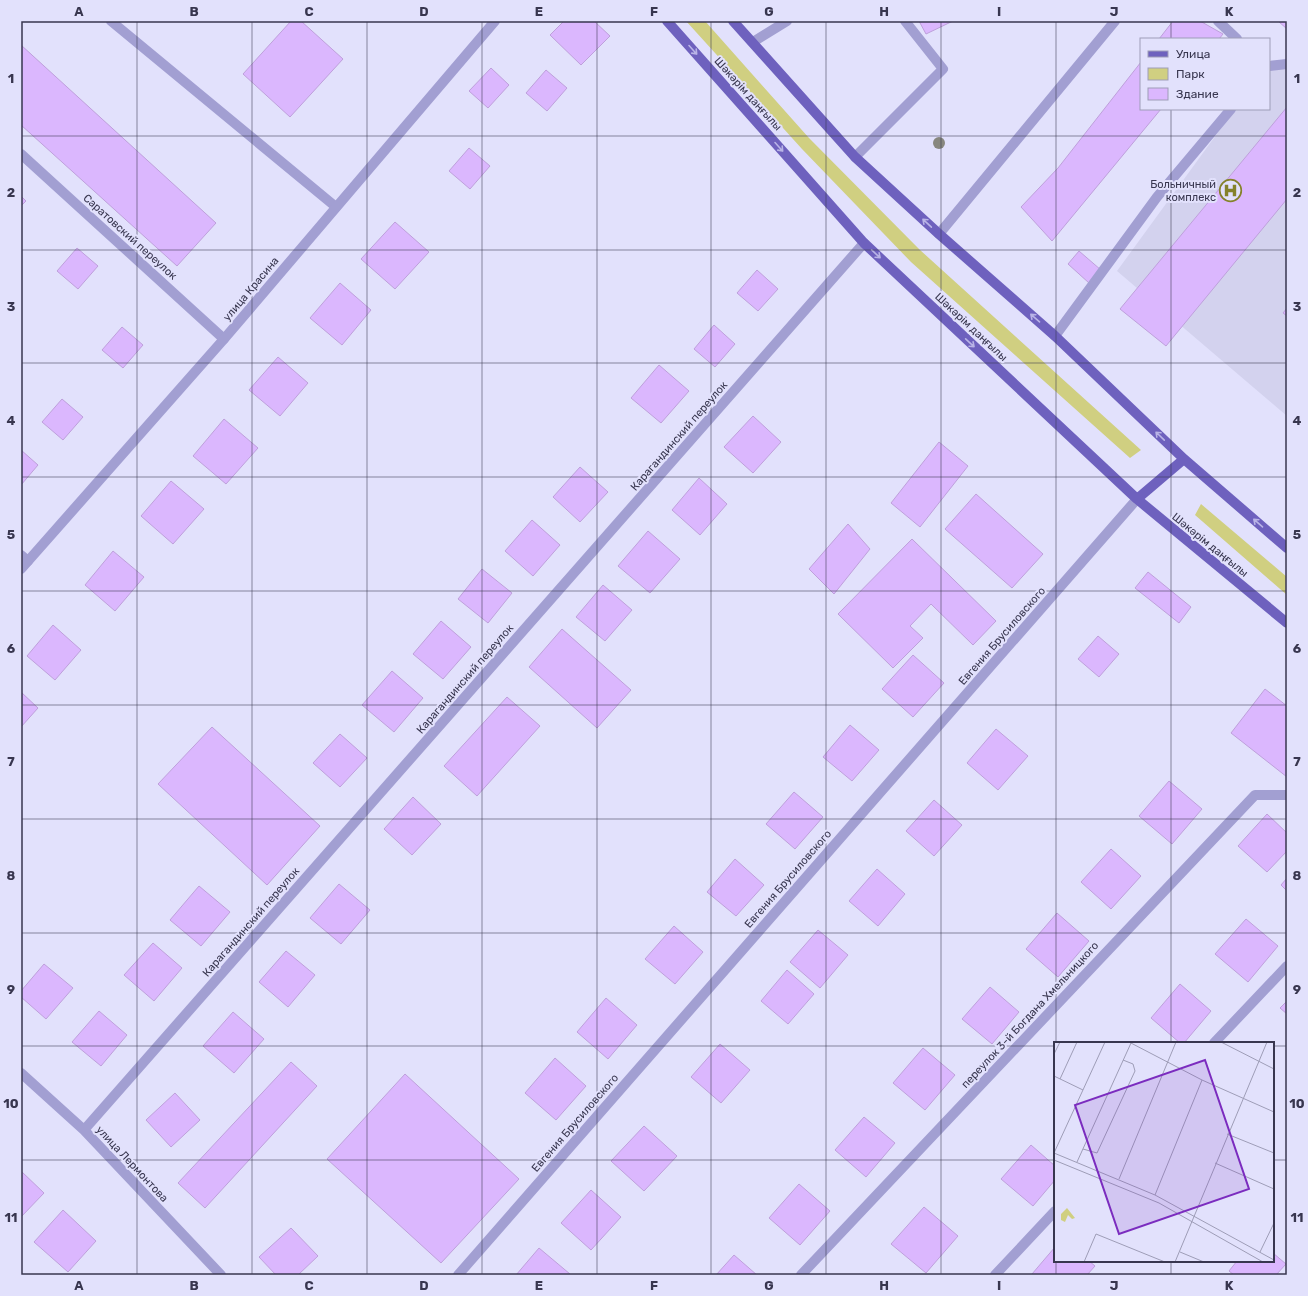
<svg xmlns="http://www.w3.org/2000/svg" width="1308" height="1296" viewBox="0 0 1308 1296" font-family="Rubik,sans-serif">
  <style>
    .built { fill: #d3d2ee }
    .green { fill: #d0cf81 }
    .building { fill: #dbb7fe; stroke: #bea0db }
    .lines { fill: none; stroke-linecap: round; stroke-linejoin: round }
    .service { stroke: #a29fd2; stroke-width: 10 }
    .minor { stroke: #a29fd2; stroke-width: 10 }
    .tertiary { stroke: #a29fd2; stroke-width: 10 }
    .primary { stroke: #6e61be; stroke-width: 10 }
    .tree { fill: #88877f }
    .oneway { stroke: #b9b4e6 }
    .grid { fill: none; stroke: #38364f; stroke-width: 1; stroke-opacity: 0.55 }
    .labels { text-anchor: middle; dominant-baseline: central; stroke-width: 4; stroke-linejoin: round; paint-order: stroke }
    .street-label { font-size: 11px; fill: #38364f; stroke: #e2e1fc }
    .poi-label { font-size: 11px; fill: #38364f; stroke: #e2e1fc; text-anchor: end }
    .inset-road { fill: none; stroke: #9e9db7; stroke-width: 1 }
    .view { fill: #7b2cbf; fill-opacity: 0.15; stroke: #7b2cbf; stroke-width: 2 }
    .inset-edge { fill: none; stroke: #38364f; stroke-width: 2 }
    .neatline { fill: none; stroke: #38364f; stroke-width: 1.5 }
    .grid-label { font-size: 13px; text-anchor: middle; font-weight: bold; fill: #38364f }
  </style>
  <rect width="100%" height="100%" fill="#e2e1fc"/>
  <path class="built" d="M1287,58v358l-170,-145 118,-162h34v-44z"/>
  <path class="green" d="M686,21h19l104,117 111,112 221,200 -11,8 -219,-196 -109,-113z
    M1201,504l86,73v18l-92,-80z"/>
  <path class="building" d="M291,21h10l42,38 -53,58 -47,-43z
    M564,21h30l16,15 -29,29 -31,-30z
    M919,21h34l-27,13z
    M1173,21h27l23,13 -4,5h-60z
    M1278,21h9v8z
    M21,45l195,178 -39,43 -156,-141z
    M1141,62v47h20l-109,132 -31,-34 37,-39z
    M491,68l18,17 -21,23 -19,-17z
    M546,70l21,18 -20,23 -21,-18z
    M1287,107v92l-121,147 -46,-37z
    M469,148l21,18 -20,23 -21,-18z
    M21,196l5,5 -5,5z
    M395,222l34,30 -34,37 -34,-30z
    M77,248l21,18 -20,23 -21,-18z
    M1079,251l22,19 -12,13 -21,-19z
    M757,270l21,19 -20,22 -21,-18z
    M340,283l31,27 -29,35 -32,-27z
    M1287,308v8l-4,-3z
    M714,325l21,19 -20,23 -21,-18z
    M122,327l21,18 -20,23 -21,-18z
    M278,357l30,26 -28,33 -31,-26z
    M659,365l30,26 -28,32 -30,-25z
    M62,399l21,18 -20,23 -21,-18z
    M753,416l28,26 -28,31 -29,-26z
    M224,419l34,29 -32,36 -33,-28z
    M939,442l29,24 -48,61 -29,-24z
    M21,450l17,15 -17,20z
    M580,467l28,25 -28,30 -27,-25z
    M699,478l28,26 -27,31 -28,-25z
    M171,481l33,28 -31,35 -32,-28z
    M976,494l67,60 -31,34 -67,-59z
    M532,520l28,25 -27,31 -28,-25z
    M848,524l22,25 -36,45 -25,-25z
    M648,531l32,28 -30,34 -32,-27z
    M912,539l84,82 -23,24 -42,-41 -21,22 13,12 -30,30 -55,-54z
    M113,551l31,26 -29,34 -30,-26z
    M482,569l30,24 -24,30 -30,-24z
    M1148,572l43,35 -12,16 -44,-35z
    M603,585l29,25 -27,31 -29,-24z
    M441,621l30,26 -28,32 -30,-25z
    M53,625l28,25 -26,30 -28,-24z
    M562,629l69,61 -34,38 -68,-61z
    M1098,636l21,18 -20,23 -21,-18z
    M913,655l31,28 -31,34 -31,-28z
    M392,671l31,27 -29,34 -32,-27z
    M1265,689l22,17v71l-56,-44z
    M21,692l17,16 -17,19z
    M507,697l33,29 -63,70 -33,-30z
    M850,725l29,25 -27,31 -29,-24z
    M212,727l108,99 -53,59 -109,-101z
    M996,729l32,27 -30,34 -31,-27z
    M340,734l27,24 -27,29 -27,-24z
    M1169,781l33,28 -30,35 -33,-28z
    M794,792l29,25 -28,32 -29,-25z
    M413,797l28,27 -29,31 -28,-26z
    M934,800l28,25 -28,31 -28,-25z
    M1267,814l20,19v18l-20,21 -29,-26z
    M1111,849l30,27 -30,33 -30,-27z
    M735,859l29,26 -28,31 -29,-24z
    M877,869l28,25 -27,32 -29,-25z
    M1287,878v13l-6,-6z
    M339,884l31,26 -29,34 -31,-26z
    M199,886l31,26 -29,34 -31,-26z
    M1057,913l32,28 -31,36 -32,-28z
    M1246,919l32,27 -30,36 -33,-28z
    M674,926l29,26 -28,32 -30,-25z
    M818,930l30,25 -28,33 -30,-26z
    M153,943l29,25 -28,33 -30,-26z
    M286,951l29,24 -27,32 -29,-25z
    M44,964l29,24 -27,31 -25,-22v-6z
    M787,970l27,24 -26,30 -27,-23z
    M1180,984l31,27 -27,32h-4l-29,-25z
    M990,987l29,25 -27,32 -30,-25z
    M606,998l31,27 -29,34 -31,-27z
    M1287,1001v13l-7,-6z
    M99,1011l28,24 -26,31 -29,-24z
    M233,1012l31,27 -30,34 -31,-27z
    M720,1044l30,26 -29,33 -30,-26z
    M923,1048l32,27 -30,35 -32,-27z
    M555,1058l31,28 -30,34 -31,-27z
    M291,1062l26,24 -112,122 -27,-25z
    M405,1074l114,105 -78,84 -114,-104z
    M175,1093l25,27 -29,27 -25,-27z
    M864,1117l31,26 -29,34 -31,-27z
    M644,1126l33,30 -33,35 -33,-30z
    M1031,1145l24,21v14l-22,26 -32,-27z
    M21,1171l23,22 -23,24z
    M799,1184l31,27 -30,34 -31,-27z
    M591,1190l30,27 -30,33 -30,-27z
    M924,1207l34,29 -32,37 -35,-29z
    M63,1210l33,31 -28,31 -34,-30z
    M291,1228l27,28 -20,19h-22l-17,-18z
    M1055,1247v14h34l6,5 -8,9h-54l-1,-1z
    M539,1248l31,26 -1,1h-53z
    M1273,1253l13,11 -10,11h-42l-5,-4 8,-10h36z
    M734,1255l23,20h-41z"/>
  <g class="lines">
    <path class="service" d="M111,21l225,186
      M1218,21l19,18
      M753,42l34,-21
      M1269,66l18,-2
      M855,157l88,-88 -38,-48
      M939,234l176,-213
      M1055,336l102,-139 74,-88"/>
    <path class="minor" d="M21,154l203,185
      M21,555l7,6
      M1214,1043l73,-77
      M21,1073l63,57 137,145
      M84,1130l780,-887
      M458,1275l679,-776
      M801,1275l454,-480h32
      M995,1275l60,-64"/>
    <path class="tertiary" d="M21,569l203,-230 271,-318"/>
    <path class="primary" d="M667,21l197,222 273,256 150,124
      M733,21l122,136 84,77 116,102 129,123 103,89
      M1137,499l47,-40"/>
  </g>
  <circle class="tree" cx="939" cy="143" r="6"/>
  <defs><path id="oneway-shaft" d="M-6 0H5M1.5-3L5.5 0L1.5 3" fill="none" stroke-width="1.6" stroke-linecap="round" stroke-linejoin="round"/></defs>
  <g class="oneway">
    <use href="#oneway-shaft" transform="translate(693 50) rotate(48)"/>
    <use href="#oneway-shaft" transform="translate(779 147) rotate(48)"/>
    <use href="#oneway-shaft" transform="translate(927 223) rotate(-137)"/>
    <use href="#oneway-shaft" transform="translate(876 254) rotate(43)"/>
    <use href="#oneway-shaft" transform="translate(1035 318) rotate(-139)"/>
    <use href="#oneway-shaft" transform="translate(970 343) rotate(43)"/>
    <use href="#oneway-shaft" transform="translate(1160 436) rotate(-136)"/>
    <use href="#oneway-shaft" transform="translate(1258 523) rotate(-139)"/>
  </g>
  <path class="grid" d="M137,21v1254M252,21v1254M367,21v1254M482,21v1254M597,21v1254M711,21v1254M826,21v1254M941,21v1254M1056,21v1022M1171,21v18M1171,109v934M21,136h1266M21,250h1266M21,363h1266M21,477h1266M21,591h1266M21,705h1266M21,819h1266M21,933h1266M21,1046h1034M1273,1046h14M21,1160h1034M1273,1160h14M1056,1261v14M1171,1261v14"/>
  <defs>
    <symbol id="hospital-ring" viewBox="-11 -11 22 22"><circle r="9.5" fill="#e2e1fc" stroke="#85822b" stroke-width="1.5"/><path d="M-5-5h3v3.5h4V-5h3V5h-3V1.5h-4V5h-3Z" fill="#85822b"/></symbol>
  </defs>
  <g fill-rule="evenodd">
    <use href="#hospital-ring" x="1218" y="178" width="25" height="25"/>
  </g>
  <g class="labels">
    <g class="street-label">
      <text transform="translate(748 94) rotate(48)">Шәкәрім даңғылы</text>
      <text transform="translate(130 237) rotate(42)">Саратовский переулок</text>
      <text transform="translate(251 289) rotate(-50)">улица Красина</text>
      <text transform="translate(971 327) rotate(43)">Шәкәрім даңғылы</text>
      <text transform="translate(679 436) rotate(-49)">Карагандинский переулок</text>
      <text transform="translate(1210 545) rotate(39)">Шәкәрім даңғылы</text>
      <text transform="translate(1002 636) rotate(-49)">Евгения Брусиловского</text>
      <text transform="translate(465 679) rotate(-49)">Карагандинский переулок</text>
      <text transform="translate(788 879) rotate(-49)">Евгения Брусиловского</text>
      <text transform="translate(251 922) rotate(-49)">Карагандинский переулок</text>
      <text transform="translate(1030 1015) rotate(-47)">переулок 3-й Богдана Хмельницкого</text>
      <text transform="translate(575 1123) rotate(-49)">Евгения Брусиловского</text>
      <text transform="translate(132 1164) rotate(47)">улица Лермонтова</text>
    </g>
    <g class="poi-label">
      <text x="1216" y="184">Больничный<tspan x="1216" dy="13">комплекс</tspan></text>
    </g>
  </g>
  <g transform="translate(1054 1042)">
    <rect width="220" height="220" fill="#e2e1fc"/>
    <path d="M13,166l8,10 -3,1 -4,-4 -3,7 -4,-2v-6z" fill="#d0cf81"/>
    <path class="inset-road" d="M75,0l73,38 72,32M167,0l53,27M0,12l6,-12M0,34l29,14M6,37l17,-37M173,92l47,19M29,107l14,4 38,-82 -2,-7 -10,-4M0,111l51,-111M0,111l101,42 119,65M0,118l105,43 104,59M23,120l54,-119M161,121l59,26M65,137l57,-137M101,153l47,-115M126,210l24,10M206,210l14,-29M30,220l12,-28 69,28M121,220l92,-220"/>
    <path class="view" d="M151,18l44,129 -130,45 -44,-129z"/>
    <rect width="220" height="220" class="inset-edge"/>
  </g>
  <rect width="1308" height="1296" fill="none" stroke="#e2e1fc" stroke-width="44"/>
  <rect x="1140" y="38" width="130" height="72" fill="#e2e1fc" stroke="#9e9db7"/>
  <rect x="1148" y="51" width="20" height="6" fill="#6e61be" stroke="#9e9db7"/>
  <text x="1176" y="58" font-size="12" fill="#38364f">Улица</text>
  <rect x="1148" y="68" width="20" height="12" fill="#d0cf81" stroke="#9e9db7"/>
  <text x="1176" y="78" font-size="12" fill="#38364f">Парк</text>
  <rect x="1148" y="88" width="20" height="12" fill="#dbb7fe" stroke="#9e9db7"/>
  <text x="1176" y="98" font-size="12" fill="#38364f">Здание</text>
  <rect x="22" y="22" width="1264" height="1252" class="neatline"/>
  <g class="grid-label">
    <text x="79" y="16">A</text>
    <text x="194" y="16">B</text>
    <text x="309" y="16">C</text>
    <text x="424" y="16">D</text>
    <text x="539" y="16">E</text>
    <text x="654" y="16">F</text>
    <text x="769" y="16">G</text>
    <text x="884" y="16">H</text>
    <text x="999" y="16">I</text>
    <text x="1114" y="16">J</text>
    <text x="1229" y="16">K</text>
    <text x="11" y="83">1</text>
    <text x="1297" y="83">1</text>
    <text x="11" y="197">2</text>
    <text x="1297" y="197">2</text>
    <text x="11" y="311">3</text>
    <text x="1297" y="311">3</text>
    <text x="11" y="425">4</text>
    <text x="1297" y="425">4</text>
    <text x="11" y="539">5</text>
    <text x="1297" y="539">5</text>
    <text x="11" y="653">6</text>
    <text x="1297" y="653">6</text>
    <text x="11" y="766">7</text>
    <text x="1297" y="766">7</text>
    <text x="11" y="880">8</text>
    <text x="1297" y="880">8</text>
    <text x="11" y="994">9</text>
    <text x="1297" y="994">9</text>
    <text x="11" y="1108">10</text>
    <text x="1297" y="1108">10</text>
    <text x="11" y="1222">11</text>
    <text x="1297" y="1222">11</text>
    <text x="79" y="1290">A</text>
    <text x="194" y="1290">B</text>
    <text x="309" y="1290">C</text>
    <text x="424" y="1290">D</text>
    <text x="539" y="1290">E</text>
    <text x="654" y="1290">F</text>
    <text x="769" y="1290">G</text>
    <text x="884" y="1290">H</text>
    <text x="999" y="1290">I</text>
    <text x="1114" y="1290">J</text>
    <text x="1229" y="1290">K</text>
  </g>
</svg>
